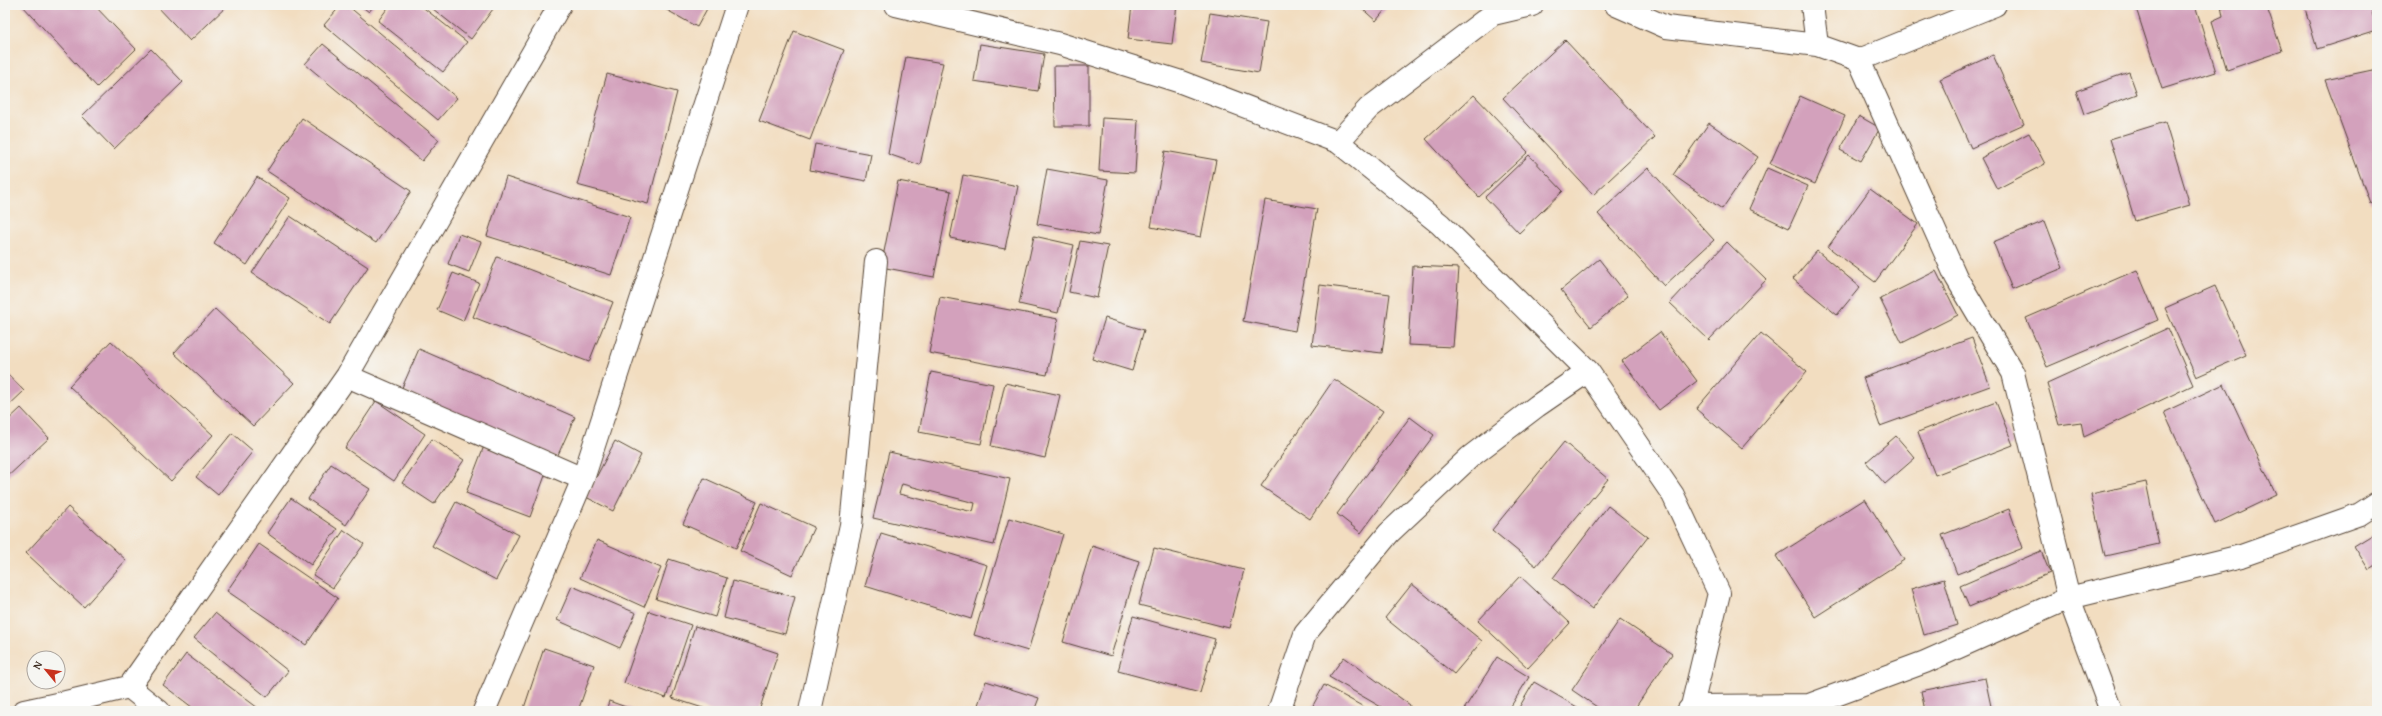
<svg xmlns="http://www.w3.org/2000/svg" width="2382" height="716" viewBox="0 0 2382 716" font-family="'Gentium Book Plus',serif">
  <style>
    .building { fill: #d3a1bc; fill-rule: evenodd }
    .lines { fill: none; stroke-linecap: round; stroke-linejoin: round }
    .minor-casing { stroke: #564536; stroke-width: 24 }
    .minor { stroke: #fff; stroke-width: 22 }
  </style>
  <rect width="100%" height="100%" fill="#f6f6f2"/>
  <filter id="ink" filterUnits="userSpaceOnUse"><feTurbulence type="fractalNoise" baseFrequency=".025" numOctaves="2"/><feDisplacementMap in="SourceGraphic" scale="8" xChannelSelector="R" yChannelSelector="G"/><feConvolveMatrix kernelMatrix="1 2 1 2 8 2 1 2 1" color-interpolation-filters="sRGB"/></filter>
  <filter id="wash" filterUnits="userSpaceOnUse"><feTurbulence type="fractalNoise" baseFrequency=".012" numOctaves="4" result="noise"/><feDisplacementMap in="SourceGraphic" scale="16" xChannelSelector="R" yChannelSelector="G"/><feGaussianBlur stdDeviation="0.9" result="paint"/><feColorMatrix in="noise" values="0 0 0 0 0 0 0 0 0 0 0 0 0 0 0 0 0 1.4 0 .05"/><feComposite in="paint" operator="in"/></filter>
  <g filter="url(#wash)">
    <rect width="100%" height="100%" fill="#f2ddc0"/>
    <g id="blocks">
      <path class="building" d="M22,5h72l42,44 -39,38z
        M156,5h72l-38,36z
        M341,5h6l110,93 -19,22 -114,-95z
        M360,5h14l-5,7z
        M390,5h30l47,37 -24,30 -65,-51z
        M428,5h60l5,4 -22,30z
        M658,5h51l-12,22z
        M1132,5h45l-5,39 -44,-5z
        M1358,5h31l-13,16z
        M2135,5h60l21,67 -54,17z
        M2221,5h45l16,46 -55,19 -15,-49 11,-5z
        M2304,5h66l7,25 -60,19z
        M1210,13l57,9 -8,51 -58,-10z
        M794,31l50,19 -34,90 -51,-19z
        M1565,40l90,97 -62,58 -90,-97z
        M323,44l116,96 -17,21 -117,-97z
        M980,44l64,10 -6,37 -64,-10z
        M151,49l32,33 -69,67 -32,-33z
        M1993,55l31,69 -53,24 -31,-69z
        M906,57l37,6 -23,102 -32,-11z
        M1054,66h35v60h-34z
        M2377,69v132l-7,2 -45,-123z
        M2129,72l8,22 -53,20 -8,-23z
        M607,74l70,18 -29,112 -71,-19z
        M1474,95l54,57 -49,45 -53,-58z
        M1800,96l45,20 -30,68 -45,-20z
        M1859,116l21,12 -19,33 -21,-11z
        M302,118l109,73 -35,52 -109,-72z
        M1102,118l36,2 -3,53 -36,-2z
        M2165,122l25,83 -55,16 -25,-82z
        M1709,123l49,34 -36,52 -49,-34z
        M2029,133l16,31 -48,25 -16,-31z
        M815,144l56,10 -5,27 -56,-11z
        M1165,151l51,9 -15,77 -50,-10z
        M1529,155l34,36 -44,42 -34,-36z
        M1648,168l66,72 -50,46 -66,-72z
        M1767,168l41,18 -19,42 -40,-19z
        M1047,169l61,11 -10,55 -61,-11z
        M963,175l55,11 -13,63 -55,-11z
        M257,177l33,21 -43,67 -33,-22z
        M506,177l124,40 -19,58 -124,-39z
        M898,181l53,10 -17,86 -53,-10z
        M1870,189l48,35 -43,58 -47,-35z
        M1265,200l52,9 -22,122 -52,-10z
        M290,216l78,51 -38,57 -78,-51z
        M2045,221l18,47 -51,21 -19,-47z
        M459,234l22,8 -12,30 -21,-8z
        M1034,236l40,9 -16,68 -39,-9z
        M1080,241l28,5 -11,52 -28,-6z
        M1727,242l39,38 -57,60 -39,-37z
        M1817,251l43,36 -23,28 -44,-36z
        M497,257l116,45 -24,60 -116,-45z
        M1599,259l29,37 -37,31 -30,-37z
        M1413,266l46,2 -6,79 -45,-2z
        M2137,270l21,50 -111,47 -21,-49z
        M1936,271l22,44 -56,28 -22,-44z
        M453,273l26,10 -16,38 -26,-11z
        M1320,285l70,9 -8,59 -70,-8z
        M2215,286l31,69 -50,22 -31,-69z
        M940,297l118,22 -11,56 -118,-22z
        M215,309l79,74 -41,43 -79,-73z
        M1105,318l39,12 -12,41 -40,-12z
        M2168,328l25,57 -109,52 -3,-15 -22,3 -12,-42z
        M1660,332l37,49 -38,29 -37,-49z
        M1761,333l46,39 -65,76 -46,-39z
        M1972,338l18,48 -110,40 -17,-48z
        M111,341l102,94 -42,46 -102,-95z
        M419,349l156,68 -18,40 -156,-67z
        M5,371l19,20 -19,18z
        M931,372l62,12 -12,60 -62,-12z
        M1334,379l49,32 -73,108 -49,-33z
        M1005,383l55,12 -15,63 -54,-12z
        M2224,384l52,111 -61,29 -51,-112z
        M376,401l49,33 -31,47 -49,-33z
        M1996,402l17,43 -78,30 -17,-43z
        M21,408l28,30 -44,41v-56z
        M1410,417l24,18 -73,98 -24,-19z
        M232,433l21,18 -35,44 -22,-18z
        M1896,436l19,22 -30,26 -19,-22z
        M432,439l32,21 -30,44 -32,-21z
        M615,441l26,14 -28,56 -27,-14z
        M1564,442l44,37 -72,87 -44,-36z
        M484,446l63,24 -17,47 -64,-24z
        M889,452l121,27 -16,66 -121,-27zM902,484l73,19 -2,9 -74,-18z
        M331,464l39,25 -24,36 -38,-26z
        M704,478l53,24 -21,46 -53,-24z
        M2146,482l13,62 -54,12 -14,-62z
        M291,498l46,31 -26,36 -44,-32z
        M1865,499l39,61 -89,57 -39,-61z
        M456,502l63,33 -23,45 -64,-34z
        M761,503l53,24 -22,48 -52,-24z
        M1608,506l40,31 -56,72 -39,-31z
        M68,507l58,53 -42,47 -58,-54z
        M2009,509l14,39 -66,26 -15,-39z
        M1009,518l54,16 -35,117 -54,-16z
        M344,530l20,14 -31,44 -20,-13z
        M2377,532v33l-8,5 -15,-24z
        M881,533l106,32 -16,54 -106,-33z
        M597,540l64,28 -17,39 -64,-29z
        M259,544l79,54 -32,47 -79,-54z
        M1092,546l47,15 -28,95 -48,-14z
        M1154,548l90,22 -15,58 -90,-23z
        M2041,551l9,22 -81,34 -9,-21z
        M669,559l58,19 -12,39 -59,-18z
        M1520,576l50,47 -42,45 -50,-47z
        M1944,579l13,46 -33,10 -13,-46z
        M733,581l62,16 -10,37 -61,-16z
        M1412,584l70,57 -28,33 -69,-56z
        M572,586l64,27 -16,35 -63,-28z
        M649,611l42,14 -25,73 -42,-15z
        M215,613l73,58 -21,26 -73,-59z
        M1133,616l82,23 -15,54 -82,-22z
        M1620,619l52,35 -39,57h-30l-31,-21z
        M695,626l83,27 -19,58h-47l-40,-13z
        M544,648l50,17 -16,46h-55z
        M186,654l76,57h-65l-34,-26z
        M1344,657l66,48 -2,6h-20l-59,-34z
        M1497,657l32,20 -21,34h-45z
        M1985,678l7,33h-67l-4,-20z
        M986,681l53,17 -5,13h-58z
        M1534,682l50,29h-67z
        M1324,685l47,26h-61z
        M609,701l28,10h-31z"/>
    </g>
  </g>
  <g filter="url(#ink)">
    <use href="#blocks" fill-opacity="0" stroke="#564536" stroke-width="1"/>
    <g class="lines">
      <defs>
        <path id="minor" d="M896,5l164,39 121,38 157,60 102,82 148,147 85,124 46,98 -27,113
          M1616,5l50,22 151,18 42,15 136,-55
          M1812,5l5,40
          M1859,60l97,217 57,96 56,225 42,113
          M1338,142l31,-34 124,-94 39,-9
          M347,376l236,103
          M129,687l30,24
          M24,711l42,-9
          M62,711l4,-9 63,-15 218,-311 213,-371
          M484,711l99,-232 154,-474
          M810,711l41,-185 25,-265
          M1279,711l26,-77 84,-101 81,-76 67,-51 51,-35
          M1688,711l4,-5 117,-1 116,-43 144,-64 172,-42 119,-42 17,-11"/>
      </defs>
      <use href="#minor" class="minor-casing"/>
      <use href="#minor" class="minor"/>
    </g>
  </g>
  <rect width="2382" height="716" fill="none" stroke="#f6f6f2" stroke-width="20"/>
  <g transform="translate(46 670) rotate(299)"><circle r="19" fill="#f6f6f2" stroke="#aba49d"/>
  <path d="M0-3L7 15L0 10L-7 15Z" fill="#c8321e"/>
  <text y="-6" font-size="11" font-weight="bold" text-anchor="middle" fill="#3b2a1e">N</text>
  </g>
</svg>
